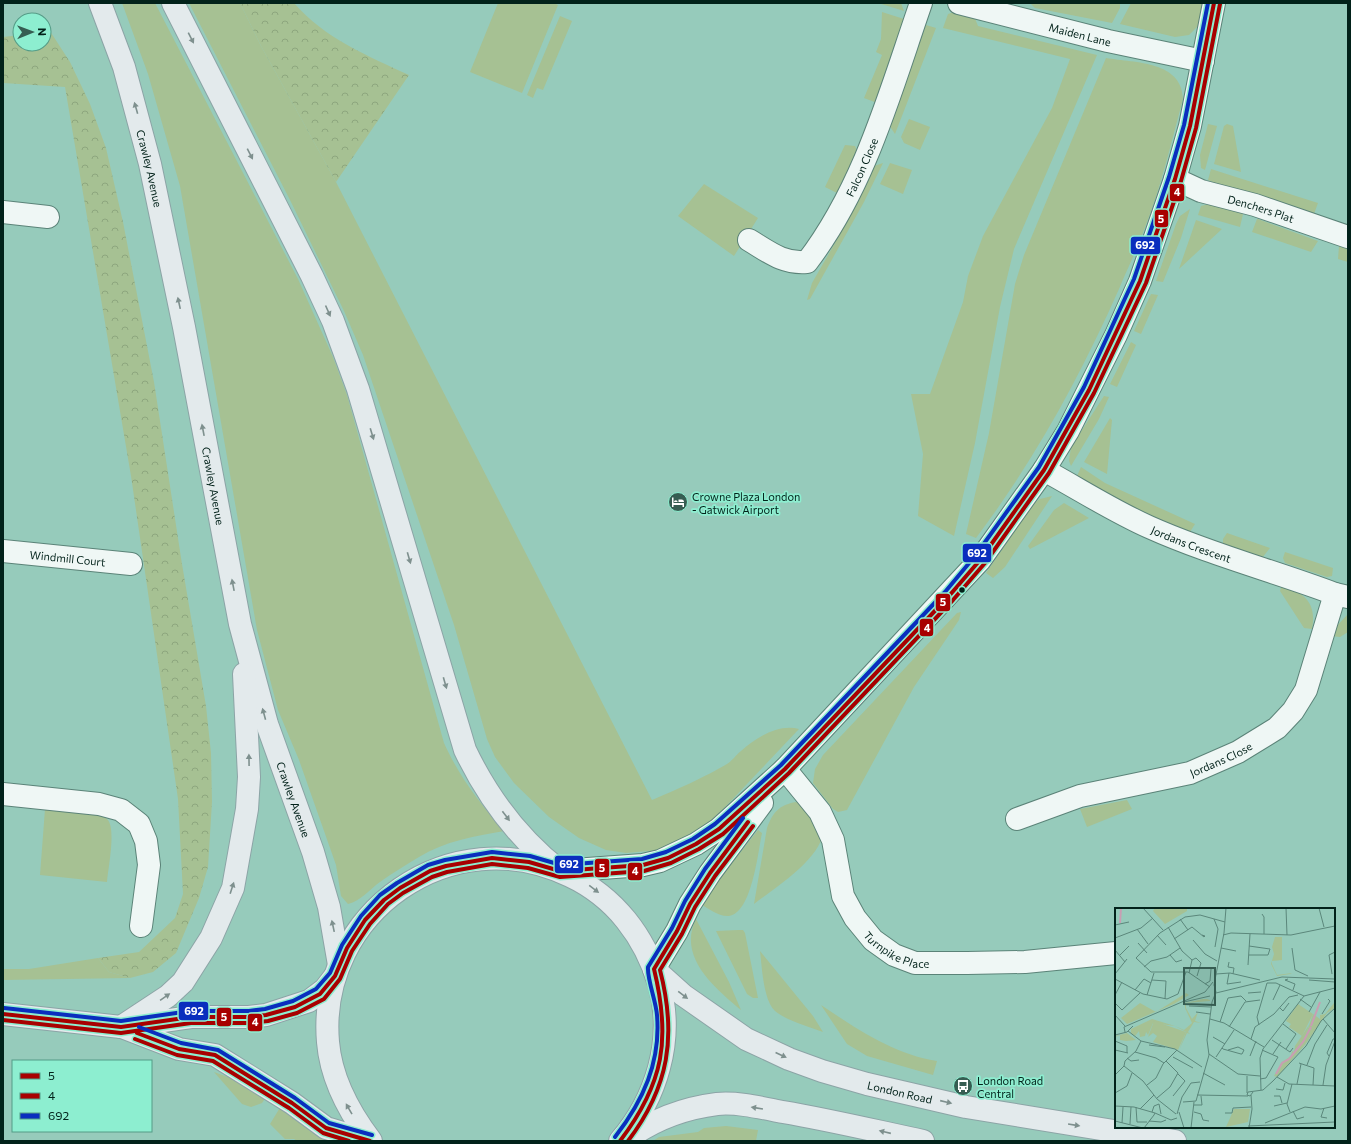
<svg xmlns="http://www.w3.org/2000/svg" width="1351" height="1144" viewBox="0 0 1351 1144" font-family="Commissioner,sans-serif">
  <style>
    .grass { fill: #a6c193 }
    .forest { fill: url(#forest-crowns) }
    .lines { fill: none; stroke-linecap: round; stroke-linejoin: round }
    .minor-casing { stroke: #5b8378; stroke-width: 24 }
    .primary-casing { stroke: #8ca4a6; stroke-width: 24 }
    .minor { stroke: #eff7f5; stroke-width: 22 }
    .primary { stroke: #e3eaec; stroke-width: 22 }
    .bus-1-casing { stroke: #8deed0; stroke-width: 7 }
    .bus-2-casing { stroke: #8deed0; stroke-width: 7 }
    .bus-3-casing { stroke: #8deed0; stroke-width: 7 }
    .bus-1 { stroke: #a80000; stroke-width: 4 }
    .bus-2 { stroke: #a80000; stroke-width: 4 }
    .bus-3 { stroke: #0a2ebe; stroke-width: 4 }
    .oneway { fill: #7e908e }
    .bus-dot { fill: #02221a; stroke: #8deed0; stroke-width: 1.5 }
    .labels { text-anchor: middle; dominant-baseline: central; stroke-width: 3.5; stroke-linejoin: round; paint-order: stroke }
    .street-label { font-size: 11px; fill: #02221a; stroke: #8deed0 }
    .poi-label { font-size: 11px; fill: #02221a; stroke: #8deed0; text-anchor: start }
    .inset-river { fill: none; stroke: #c89eb3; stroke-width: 2 }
    .inset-road { fill: none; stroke: #5b877b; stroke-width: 1 }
    .view { fill: #365d52; fill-opacity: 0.15; stroke: #365d52; stroke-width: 2 }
    .inset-edge { fill: none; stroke: #02221a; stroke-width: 2 }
    .line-badge { stroke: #8deed0; stroke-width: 1.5 }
    .badge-label { font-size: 11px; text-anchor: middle; font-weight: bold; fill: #fff }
  </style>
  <defs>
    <pattern id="forest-crowns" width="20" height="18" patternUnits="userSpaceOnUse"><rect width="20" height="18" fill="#a6c193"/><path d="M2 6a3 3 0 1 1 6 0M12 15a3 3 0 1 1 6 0" fill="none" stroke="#8da67e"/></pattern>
  </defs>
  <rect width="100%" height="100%" fill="#96cbbb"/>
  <path class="grass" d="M122,3h33l143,276 35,78 14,38 97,348c16,35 35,59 60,88 -29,5 -59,10 -85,26 -13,8 -27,16 -39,25 -10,7 -19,19 -32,22l-7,-8 -5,-31 -37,-105 -21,-50 -21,-80 -77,-444 -32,-112z
    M189,3h51l21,43 75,136 316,618c22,-9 55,-24 75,-36 5,-3 9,-9 14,-13 14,-13 38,-28 58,-22l-87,92 -29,19 -22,10 -35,3 -20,-3 -27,-12 -30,-21 -35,-34 -19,-26 -8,-18 -33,-114 -91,-270 -19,-44 -54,-111z
    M498,3h56l4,2 -36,88 -52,-21z
    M878,3h23l3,8z
    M1030,3h90v5l-8,15 -77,-15z
    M1131,3h71l-3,22 -10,10 -14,2 -55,-13z
    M882,12l22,7 -27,84 -13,-5 18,-43 -6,-3 5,-13z
    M954,12l20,4 4,10 119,29 -83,194 -14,58 -25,136 -21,93 -36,-20 5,-62 -12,-60h19l33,-92 5,-26 15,-40 69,-128 18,-49 -127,-31 5,-14z
    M560,16l12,5 -29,69 -6,-2 -4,10 -6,-3z
    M926,25l10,3 -41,106 -6,-9z
    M1106,58c30,5 76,3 77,41 -12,44 -22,89 -39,131 -7,20 -17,39 -25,59 -39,88 -85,172 -143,249l-10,-4 23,-101 26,-149 9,-29z
    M909,119l21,8 -10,23 -16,-7 -3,-6z
    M1208,124l9,2 -12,44 -4,-2 -1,-13z
    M1227,124l6,2 8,46 -27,-8 10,-38z
    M845,145l10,1 2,5 -20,42 -12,-6z
    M883,163l-19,39 -54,97 -3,1 5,-17 23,-40 39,-77z
    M890,163l22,7 -9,24 -23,-10z
    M1211,169l107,34 -4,11 -93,-28 -13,-6z
    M704,184l54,34 -24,38 -56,-40z
    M1209,204l34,10 -3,13 -42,-12 3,-9z
    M1190,209l-9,29 -18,44 -7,-1 20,-57 4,-8z
    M1257,219h1l60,22 -7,11 -59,-20z
    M1196,220l26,9 -43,40z
    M1339,246l9,3v13l-10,-3z
    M1151,294l7,1 -17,39 -7,-3z
    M1131,342l5,3 -19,42 -7,-3z
    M1104,396l5,1 -10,22 -28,47 -2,-5 2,-14z
    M1110,418l2,2 -5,54 -23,-12z
    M1081,467l24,16 90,41 -5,8c-40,-14 -78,-32 -113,-56z
    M1052,496l-47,71 -12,11 -7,-5 48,-70 6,-4z
    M1064,503l25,15 -59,31 -2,-3 26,-36z
    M1227,533l43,15 -8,10 -39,-13v-6z
    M1285,552l48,16 -1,8 -5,1 -42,-14 -2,-5z
    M1282,584c23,10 35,19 30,45l-8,-1 -24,-37z
    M961,612l-2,8 -45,67 -67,123 -9,2 -5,-3 -20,-26 2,-14 8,-14 134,-142z
    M1348,614v18l-8,5 -9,-1 3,-7z
    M1127,800l5,9 -45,18 -7,-18z
    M796,802l9,4 17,32c-9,26 -46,49 -68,66l13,-76c6,-16 12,-23 29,-26z
    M45,809c13,1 56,1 63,11 8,11 0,48 -1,62l-67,-7z
    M758,830l4,3c-4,19 -10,80 -33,83 -10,1 -21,-8 -29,-12z
    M696,919l33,63 12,28c-26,-22 -64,-53 -45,-91z
    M738,930h5l2,3 13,65h-5l-6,-4 -31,-63z
    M760,951l53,65 10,16c-13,-5 -38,-12 -48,-21 -12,-11 -13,-45 -15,-60z
    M98,958l11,14 21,6 -127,2v-11h26z
    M821,1005c36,24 72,49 116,56l-4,14 -66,-19 -20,-12z
    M214,1072l25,9 27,16 -4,6 -11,4 -9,-3z
    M281,1106l47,35h-31l-3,-2h-9l-15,-15z
    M726,1126l32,4 -2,11h-103l6,-4 39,-5 6,-4z"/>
  <path class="forest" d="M240,3h54c30,35 74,53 115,72l-73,107 -75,-136z
    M48,28l22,34 20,42 16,44 17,74 31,160 28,182 24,142 5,47 1,49 -4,65 -9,31 -23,55 -23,19 -23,6 -21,-6 -11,-14 41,-6 36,-34 8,-24 -5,-95 -47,-323 -66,-389 -62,-4v-46l17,-2v9h24v-15z"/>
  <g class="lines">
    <defs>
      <g id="minor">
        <path id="s1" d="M959,3l149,38 95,20"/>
        <path id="s2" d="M1175,179l26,12 54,14 93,32"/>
        <path d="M3,212l45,5"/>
        <path id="s3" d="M749,240c20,12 34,24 58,22 58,-76 83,-170 114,-259"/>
        <path id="s4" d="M1044,470c35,19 69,41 105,57 60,27 125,44 186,67l13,3"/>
        <path id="s5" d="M3,551l128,13"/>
        <path id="s6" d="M785,769l35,43 13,28 10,56 12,22 18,22 21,15 21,8h52l58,-1 91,-9"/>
        <path d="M3,794l96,10 22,6 18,14 7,17 3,24 -8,61"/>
        <path id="s7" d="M1017,819l63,-23 110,-23 48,-21 39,-24 16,-17 13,-21 29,-96"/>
        <path d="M560,871l83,-6 17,-4 36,-17 23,-15 66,-60 195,-209 64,-90 24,-39 48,-96 24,-54 35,-102 15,-53 24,-123"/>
        <path d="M654,969l23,-38 13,-27 20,-31 52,-70"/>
      </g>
      <g id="primary">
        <path id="s8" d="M100,3l24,64 26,97 34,163 56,297 27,100 46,128 16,55 10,58"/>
        <path d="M173,3l139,273 21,45 25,68 107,361c22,46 54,89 95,121"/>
        <path id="s9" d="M654,969l29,26 63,44 43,20 33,12 45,13 99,23 209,34"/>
        <path d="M3,1014l118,13 70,-10h58l17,-2 43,-14 16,-12 10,-13"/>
        <path d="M121,1027l47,-31 15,-14 28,-44 22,-50 14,-79 2,-32 -5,-103"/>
        <path d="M122,1027l57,22 36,6 77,48 34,25 44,13"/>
        <path d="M627,1139c26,-19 58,-31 90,-35 21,-2 45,4 66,8 47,8 93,19 140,29"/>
        <path d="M371,1141c-22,-29 -40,-62 -43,-99 -11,-130 124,-224 242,-166 45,21 75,61 89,108 16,56 -3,115 -39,157"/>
      </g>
    </defs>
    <use href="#minor" class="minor-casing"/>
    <use href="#primary" class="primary-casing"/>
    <use href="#minor" class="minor"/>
    <use href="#primary" class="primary"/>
    <defs>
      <path id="bus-1" d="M3,1014l118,13 70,-10h58l17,-2 29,-8 25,-13 15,-18 12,-28 18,-28 19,-20 16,-12 30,-17 16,-5 46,-8 37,4 31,9 83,-6 25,-7 28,-14 23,-15 66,-60 164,-173 31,-36 64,-90 45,-80 51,-109 35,-102 15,-53 24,-123
        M137,1033l42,16 36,6 77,48 34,25 44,13
        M620,1141c44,-58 51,-102 34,-172l23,-38 13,-27 20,-31 38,-51"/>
      <path id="bus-2" d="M3,1020l118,13 70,-10h58l19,-2 29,-8 27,-14 16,-20 12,-28 18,-27 18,-20 15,-11 29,-16 15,-5 45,-8 36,4 32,9 84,-6 27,-8 28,-14 24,-15 66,-61 164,-173 32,-37 64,-90 45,-80 52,-110 35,-102 15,-53 24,-124
        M135,1039l42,16 36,6 76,47 34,25 26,8
        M628,1141c41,-54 49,-105 32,-171l22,-36 13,-27 20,-31 38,-50"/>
      <path id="bus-3" d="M4,1008l117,13 69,-10h59l16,-2 28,-8 23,-12 14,-16 12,-28 19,-29 19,-21 17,-12 31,-18 17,-5 47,-8 38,4 31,9 81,-6 24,-7 27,-13 22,-15 66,-59 164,-173 30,-36 64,-89 45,-80 50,-108 35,-102 15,-52 24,-122
        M139,1027l42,16 37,7 77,48 34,25 43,12
        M615,1137c28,-36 46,-75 42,-122 -1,-14 -10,-36 -9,-48l24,-39 13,-27 20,-32 38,-51"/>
    </defs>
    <use href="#bus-1" class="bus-1-casing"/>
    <use href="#bus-2" class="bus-2-casing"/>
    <use href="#bus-3" class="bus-3-casing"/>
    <use href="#bus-1" class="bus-1"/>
    <use href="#bus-2" class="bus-2"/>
    <use href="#bus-3" class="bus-3"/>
  </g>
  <defs><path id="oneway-solid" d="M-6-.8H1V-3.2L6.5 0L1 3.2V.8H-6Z"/></defs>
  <g class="oneway">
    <use href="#oneway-solid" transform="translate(191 38) rotate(63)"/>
    <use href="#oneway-solid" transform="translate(136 108) rotate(-106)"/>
    <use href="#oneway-solid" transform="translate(250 154) rotate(63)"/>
    <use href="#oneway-solid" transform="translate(179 303) rotate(-102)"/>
    <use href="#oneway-solid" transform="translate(328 311) rotate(66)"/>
    <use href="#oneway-solid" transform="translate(203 430) rotate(-101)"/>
    <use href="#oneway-solid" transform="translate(372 434) rotate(73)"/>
    <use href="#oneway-solid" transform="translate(409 558) rotate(74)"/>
    <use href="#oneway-solid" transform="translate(233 585) rotate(-101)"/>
    <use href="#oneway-solid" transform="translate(445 683) rotate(74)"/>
    <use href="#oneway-solid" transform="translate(264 714) rotate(-105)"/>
    <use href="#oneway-solid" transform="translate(249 760) rotate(-91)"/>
    <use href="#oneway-solid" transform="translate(506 816) rotate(53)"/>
    <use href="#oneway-solid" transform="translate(232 888) rotate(-72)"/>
    <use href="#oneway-solid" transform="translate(594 889) rotate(37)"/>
    <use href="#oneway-solid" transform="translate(333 926) rotate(-102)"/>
    <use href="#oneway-solid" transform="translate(683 995) rotate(37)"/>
    <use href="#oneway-solid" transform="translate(165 997) rotate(-35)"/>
    <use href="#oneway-solid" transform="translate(781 1055) rotate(25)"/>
    <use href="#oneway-solid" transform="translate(946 1102) rotate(13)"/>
    <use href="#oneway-solid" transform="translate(757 1108) rotate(-171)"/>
    <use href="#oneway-solid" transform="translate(349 1109) rotate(-120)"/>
    <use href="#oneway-solid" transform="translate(1074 1125) rotate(9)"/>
    <use href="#oneway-solid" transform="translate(885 1132) rotate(-167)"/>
  </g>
  <defs>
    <symbol id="hotel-disc" viewBox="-11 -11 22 22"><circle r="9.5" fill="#365d52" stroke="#8deed0"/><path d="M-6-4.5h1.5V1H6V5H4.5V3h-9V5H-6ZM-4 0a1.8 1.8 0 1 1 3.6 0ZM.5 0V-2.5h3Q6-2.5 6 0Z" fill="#fff"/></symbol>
    <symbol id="bus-disc" viewBox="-11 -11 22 22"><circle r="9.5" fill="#365d52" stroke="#8deed0"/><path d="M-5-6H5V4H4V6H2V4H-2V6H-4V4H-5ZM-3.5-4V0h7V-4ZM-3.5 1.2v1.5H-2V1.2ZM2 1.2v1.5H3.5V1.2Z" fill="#fff"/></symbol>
  </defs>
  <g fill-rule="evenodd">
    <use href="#hotel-disc" x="667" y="491" width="22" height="22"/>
    <use href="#bus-disc" x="952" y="1075" width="22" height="22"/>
  </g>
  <circle class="bus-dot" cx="962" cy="590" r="3.5"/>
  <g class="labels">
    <g class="street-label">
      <text stroke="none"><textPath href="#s1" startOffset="125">Maiden Lane</textPath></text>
      <text stroke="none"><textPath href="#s3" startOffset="173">Falcon Close</textPath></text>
      <text stroke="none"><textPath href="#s8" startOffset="173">Crawley Avenue</textPath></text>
      <text stroke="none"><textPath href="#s2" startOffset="91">Denchers Plat</textPath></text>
      <text stroke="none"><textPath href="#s8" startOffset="497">Crawley Avenue</textPath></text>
      <text stroke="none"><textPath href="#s4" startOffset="165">Jordans Crescent</textPath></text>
      <text stroke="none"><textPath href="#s5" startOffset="65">Windmill Court</textPath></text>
      <text stroke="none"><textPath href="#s7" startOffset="213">Jordans Close</textPath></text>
      <text stroke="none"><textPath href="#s8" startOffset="821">Crawley Avenue</textPath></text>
      <text stroke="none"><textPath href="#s6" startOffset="223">Turnpike Place</textPath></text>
      <text stroke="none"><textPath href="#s9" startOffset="279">London Road</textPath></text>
    </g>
    <g class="poi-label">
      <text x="692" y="496">Crowne Plaza London<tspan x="692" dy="13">- Gatwick Airport</tspan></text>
      <text x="977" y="1080">London Road<tspan x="977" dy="13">Central</tspan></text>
    </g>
  </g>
  <g transform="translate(1115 908)">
    <rect width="220" height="220" fill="#96cbbb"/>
    <path d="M194,117l-5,15 -10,12 1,-6z" fill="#a6c193"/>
    <path d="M160,29h7v23l-10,1v3l5,11 15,-2 -2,1 -13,2 -6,-12 3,-10 -2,-7zM71,85l3,2 -15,9 -47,20 -6,-6 19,-15 16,9zM88,91h4l3,1v1l-24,2v5l6,11 6,-7 -3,9 6,2 -7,-1 -6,10 2,2 -3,-1 -8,17 7,-18 -11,-6 -22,-3 -5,12 -2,-3 -1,4 -5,1 -1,-6 -4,5 -4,-3v-4l21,-10 23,7 9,4 8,-7 -7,-15v-5zM219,95l1,5 -8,5 -22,32 -28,32 -3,-1 8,-14 9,-6 1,-5 2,1 10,-12 9,-26 7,5v-4l5,-1zM12,125l9,7 -10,1 -6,-1v-5l-5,2v-1z" fill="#a6c193"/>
    <path d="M40,0h37l-5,1v2l-22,13 -12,-13zM183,96l15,10 -11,22 -13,-9 2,-3 -5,-3zM39,113l32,11 -8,18 -25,-8 4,-6 -4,-3 -5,4zM119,201h16l-2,13 -22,5z" fill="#a6c193"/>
    <path class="inset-river" d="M5,15l1,-15M196,118l9,-24M161,166l6,-11 7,-4 14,-17 8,-15"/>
    <path class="inset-road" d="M28,0l20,22M171,0l1,27M204,0l5,19M147,6l2,3v17M65,11l8,11M99,11l4,10 -3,18M0,17l14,-3M53,19l14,24 10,9 -3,13M22,21l11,15M42,27l9,10M108,27l8,-2 60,2 44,-9M0,30l26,-10 12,-10M59,31l18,-12 12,10 1,-1 -3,-1M78,32l12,14 12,7M23,35l9,10M106,40l15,3M177,40l3,22M0,42l10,12M5,47l9,-9M55,47l6,7 6,-2M134,47h19l2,-6 -21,-3M21,50l24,-25 25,-16 15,-2 25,7M21,50l15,14h37l22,15M77,52l4,-2 5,5 -4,13M114,54l-1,5 6,1 -1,6M133,57l2,-31M29,59l7,-6 16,-4 13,-9M180,62l13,6M114,65l-2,11 14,-2M0,66l12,-15M101,66l14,-1 30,7M217,66l-3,-19 6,-3M0,71l28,15 24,5 11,-5 8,-22M173,71l-3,1 10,4 -2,6M37,72l14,1 -1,18M194,72l26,2M90,76l5,-3 1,-12M20,82l9,-11 7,4M101,85l66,-16 53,2M133,85l13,-1M0,87l7,-13M32,87l7,-22M185,91l11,8M158,92l7,-15M69,94l26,-6M0,95l7,7 18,-17M74,98l22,1M165,100l3,3 6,-8M81,104l14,2M194,104l11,-20M207,106l8,-13 -2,-2M0,107l10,11M95,111l14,4 40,24M208,111l12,14M105,114l8,-24 13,-2 5,5M168,116l13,10 -10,15M144,117l-2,-8 10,-34h9l28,13M114,119l16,-25 15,-2M13,123l13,10 34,8 27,18M10,124l-1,-5 81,-35 8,-10M0,127l12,-3 6,-6M98,129l12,7M136,131l4,-12 19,-13 15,-17 9,-2M157,132l18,12 3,-4M0,133l12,5v7M34,137l16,2M107,140l1,1 18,5h1l2,-4 -6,-3 -10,3M0,142l13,3M20,144l21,6 8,5M94,146l29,20 22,2M158,146l8,-12M135,148l6,-15M214,148l-2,-3 6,-14h2M58,149l20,11M101,149l18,-27M12,150l4,3 8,-1M184,155l15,5 -1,17M192,157l8,-21 12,-19M9,158l19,15 14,18 19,15M88,165l22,12M0,167l9,-9 1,-5 11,-10 5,-10M162,169l12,7 46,2M145,171l6,-1 12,-21 -16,-7M182,176l4,-20M32,177l9,-7 7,-14 14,-14M208,177l3,-20 9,-24M161,181l7,1 2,-7M146,182l-1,-32 3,-9 41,-53 31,-8M138,184l-3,4 -3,-1 1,-3 15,-2 10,-9 33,-35 15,-25 14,-13M0,185l12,-7 5,-13M132,185v-17M82,187l51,1M58,188l12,-15 -7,-7M159,188h6l2,7M42,190l13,-11 8,-14 -12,-12M68,194l13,-1 13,-46 -2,-15 5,-38 4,-10 -2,-7 10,-52 2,-25M79,197h8l-1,-9M0,198l19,1 21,6M159,198l13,-3M21,199l1,15h10M209,200l-3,9 6,1M25,201l14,-14M178,203l4,8 7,-2M37,204l2,-6 5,-2 2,10M64,204l5,16M79,204l7,2 2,6 6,1M175,204l-3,-8 5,-20M110,205h7l1,-5 18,-1M62,206l5,-17 9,-14 9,-1M39,207l1,-2 16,7 6,-2M0,213l28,7M34,213l12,1 5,-2M7,215l1,-16M150,215l40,-16 16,2 14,-3M15,216l1,-17M133,218l87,-4M29,220l10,-13M76,220l3,-26M134,220l3,-19 -1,-14"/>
    <path class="view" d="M69,60h31v37l-31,-1z"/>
    <rect width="220" height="220" class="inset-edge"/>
  </g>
  <g class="line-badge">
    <rect x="1169" y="183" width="16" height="19" rx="4" fill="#a80000"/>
    <rect x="1154" y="209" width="15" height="19" rx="4" fill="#a80000"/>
    <rect x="1130" y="236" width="31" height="19" rx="4" fill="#0a2ebe"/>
    <rect x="962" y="543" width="30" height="20" rx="4" fill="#0a2ebe"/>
    <rect x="935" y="593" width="16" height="19" rx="4" fill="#a80000"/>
    <rect x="919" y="618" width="15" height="19" rx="4" fill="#a80000"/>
    <rect x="554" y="855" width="30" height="19" rx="4" fill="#0a2ebe"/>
    <rect x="594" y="858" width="16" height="20" rx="4" fill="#a80000"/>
    <rect x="627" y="862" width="16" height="19" rx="4" fill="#a80000"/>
    <rect x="178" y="1001" width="31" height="20" rx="4" fill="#0a2ebe"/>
    <rect x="216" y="1007" width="16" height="20" rx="4" fill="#a80000"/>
    <rect x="247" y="1013" width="16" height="19" rx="4" fill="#a80000"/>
  </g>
  <g class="badge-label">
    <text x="1177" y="196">4</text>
    <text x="1161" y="223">5</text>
    <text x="1145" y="249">692</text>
    <text x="977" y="557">692</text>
    <text x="943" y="606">5</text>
    <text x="927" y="632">4</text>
    <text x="569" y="868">692</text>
    <text x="602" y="872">5</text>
    <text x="635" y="875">4</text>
    <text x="194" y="1015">692</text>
    <text x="224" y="1021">5</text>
    <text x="255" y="1026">4</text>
  </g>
  <rect width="1351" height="1144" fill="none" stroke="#02221a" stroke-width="8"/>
  <rect x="12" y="1060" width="140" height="72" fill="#8deed0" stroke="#559c87"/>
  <rect x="20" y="1073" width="20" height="6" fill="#a80000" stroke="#559c87"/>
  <text x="48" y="1080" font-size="12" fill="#02221a">5</text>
  <rect x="20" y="1093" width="20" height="6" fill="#a80000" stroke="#559c87"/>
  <text x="48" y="1100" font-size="12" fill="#02221a">4</text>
  <rect x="20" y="1113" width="20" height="6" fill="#0a2ebe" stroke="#559c87"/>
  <text x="48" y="1120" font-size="12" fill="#02221a">692</text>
  <g transform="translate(32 32) rotate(89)"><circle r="19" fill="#8deed0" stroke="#559c87"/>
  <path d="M0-3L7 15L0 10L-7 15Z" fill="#365d52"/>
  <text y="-6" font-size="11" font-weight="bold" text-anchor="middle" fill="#02221a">N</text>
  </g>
</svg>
